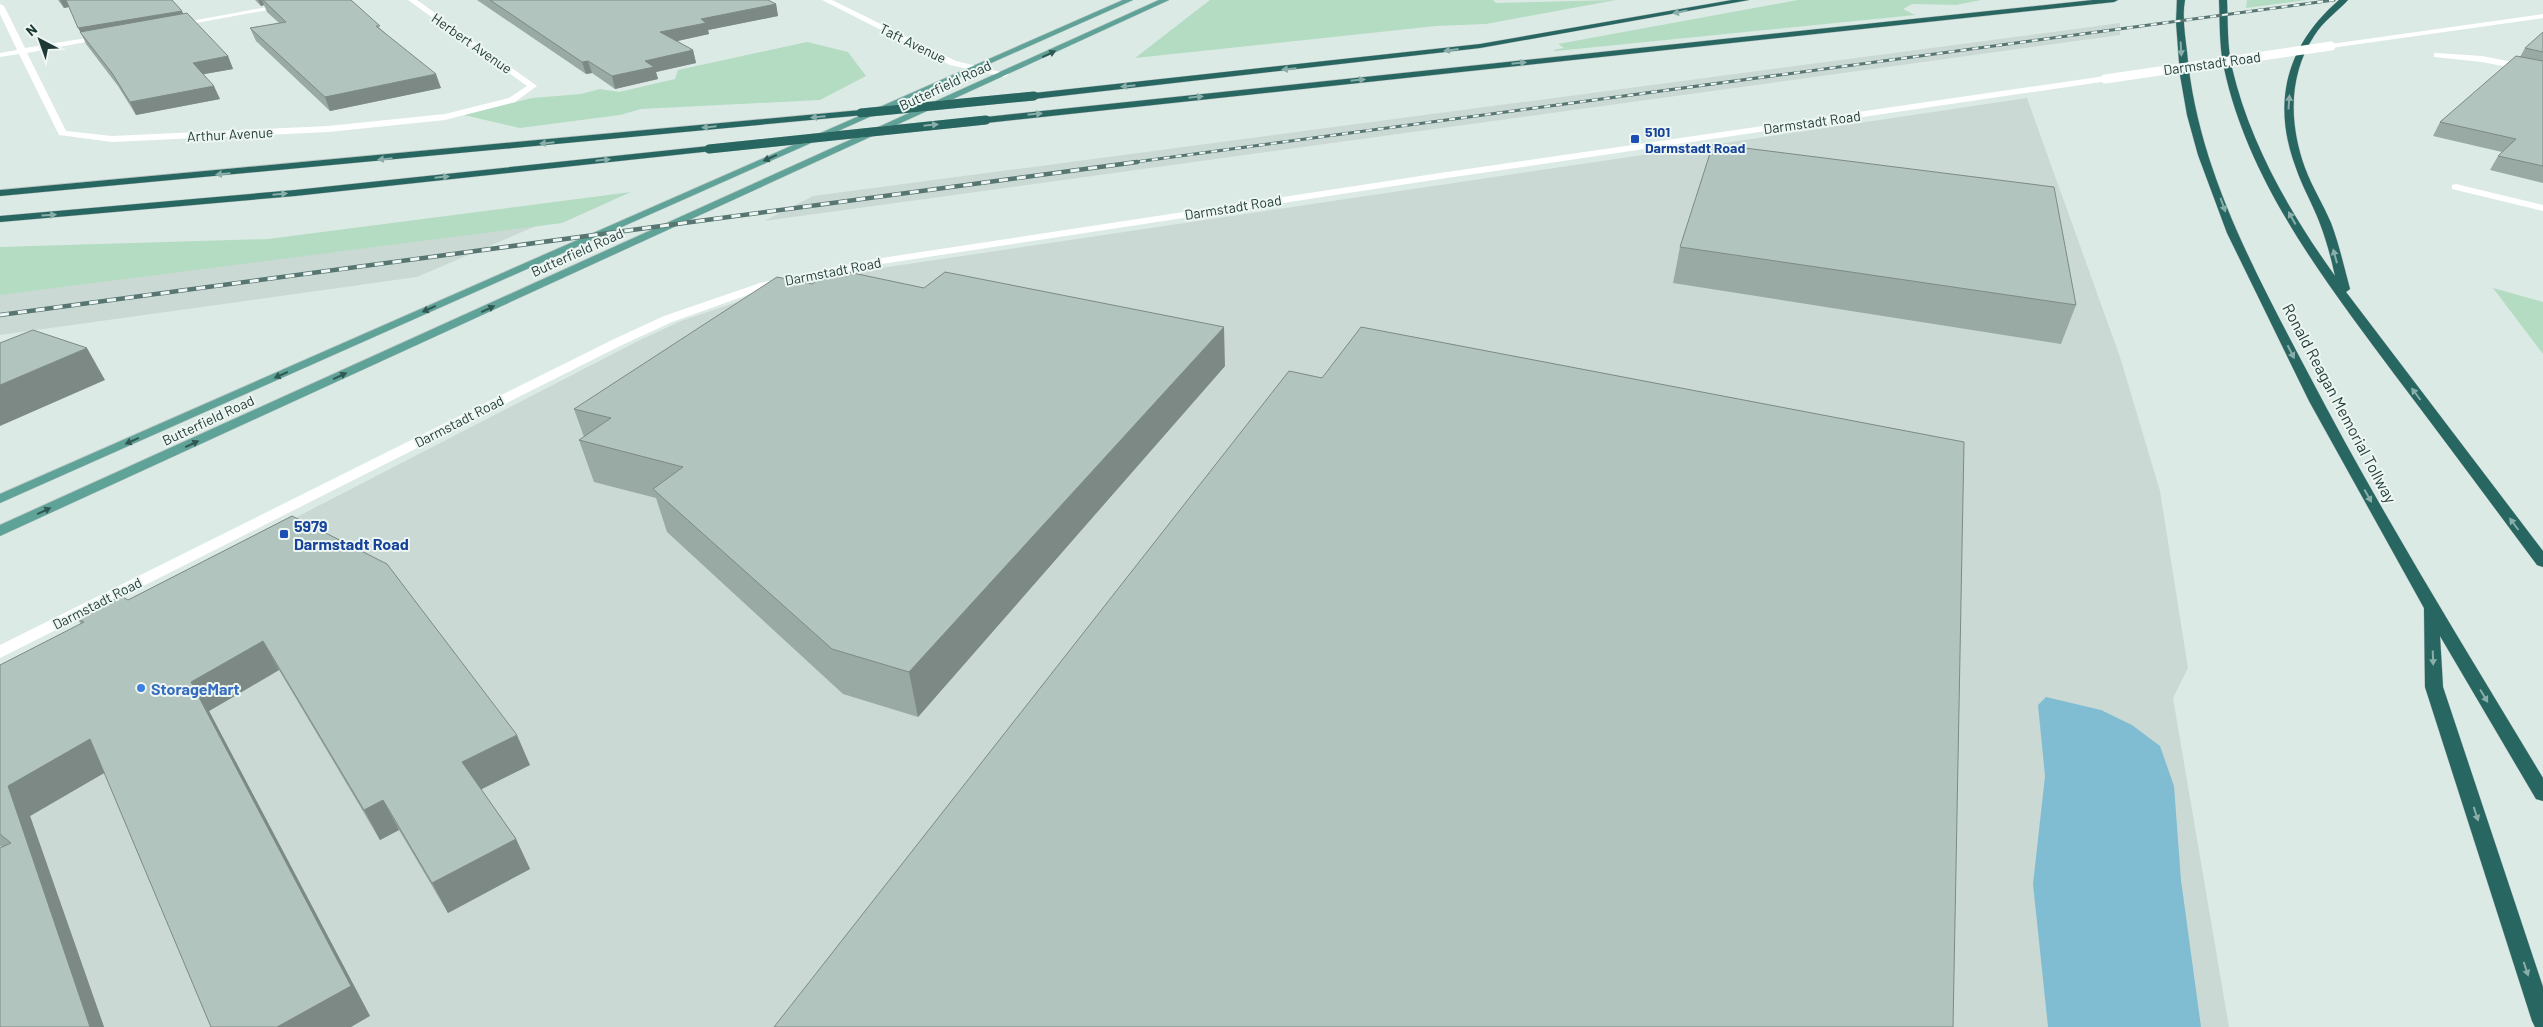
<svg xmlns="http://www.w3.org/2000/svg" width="2543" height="1027" viewBox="0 0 2543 1027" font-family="Barlow,sans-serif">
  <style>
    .built { fill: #cbd9d4 }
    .green { fill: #b3dcc3 }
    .water { fill: #80bdd3 }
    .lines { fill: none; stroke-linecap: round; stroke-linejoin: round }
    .major-casing { stroke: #bcc4c2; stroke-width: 1 }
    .highway-casing { stroke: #bcc4c2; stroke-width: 1 }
    .minor { fill: #fff; fill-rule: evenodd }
    .major { fill: #5ea298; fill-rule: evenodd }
    .highway { fill: #286661; fill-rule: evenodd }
    .rail-far1-casing { stroke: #577571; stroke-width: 3 }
    .rail-casing { stroke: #577571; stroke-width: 4.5 }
    .rail-far1 { stroke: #edf6f2; stroke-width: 2; stroke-dasharray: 6; stroke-linecap: butt }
    .rail { stroke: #edf6f2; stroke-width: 3; stroke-dasharray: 9; stroke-linecap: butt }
    .highway-bridge-casing { stroke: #bcc4c2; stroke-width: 9; stroke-linecap: butt }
    .minor-bridge { stroke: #fff; stroke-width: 9 }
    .highway-bridge { stroke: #286661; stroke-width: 9 }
    .wall { fill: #99a9a3 }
    .shaded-wall { fill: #7d8985 }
    .building { fill: #b2c4be; stroke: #7d8985 }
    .oneway { fill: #8aaeaa }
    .oneway2 { fill: #315853 }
    .transit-dot { fill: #1a4fb4; stroke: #edf6f2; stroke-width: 2 }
    .shop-dot { fill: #3f7fe0; stroke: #edf6f2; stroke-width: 2 }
    .labels { text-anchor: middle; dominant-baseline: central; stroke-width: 4; stroke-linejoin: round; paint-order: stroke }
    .far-street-label { font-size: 14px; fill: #1e3935; stroke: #edf6f2 }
    .far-transit-label { font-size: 14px; font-weight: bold; fill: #164399; stroke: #edf6f2; text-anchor: start }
    .street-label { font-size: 16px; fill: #1e3935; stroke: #edf6f2 }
    .transit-label { font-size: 16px; font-weight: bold; fill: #164399; stroke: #edf6f2; text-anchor: start }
    .shop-label { font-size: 16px; font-weight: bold; fill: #366cbe; stroke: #edf6f2; text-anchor: start }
  </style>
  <rect width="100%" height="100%" fill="#dceae5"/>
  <path class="built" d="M2120,23v12l-1356,186 49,-25z
    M2027,98l93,259 40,134 28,177 -15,30 56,329h-2229v-357l640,-330 41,-19 94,-32 79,-17z
    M564,214l-147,63 -417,58v-50z"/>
  <path class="green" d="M1210,0h283l3,3 120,-3 -130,24 -50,2 -301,32z
    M1798,0h183l-25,5 -44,-1 -9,5 12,6 -359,36 -3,-1 11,-2 -6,-4z
    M2247,0h59l-60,8z
    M807,42l41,10 18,24 -46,24 -179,9 -21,6 -100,13 -56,-13 68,-17 49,-4 19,-5 19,3 56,-13 3,-9z
    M631,192l-69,31 -562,72v-48l268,-8z
    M2493,288l50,14v52z"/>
  <path class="water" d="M2046,697l55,13 31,15 28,21 14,40 7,94 20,147h-153l-15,-143 12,-108 -7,-71z"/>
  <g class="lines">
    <defs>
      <path id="major" d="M1123,0h10l-1133,503v-9z
        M1159,0h10l-1169,536v-11z"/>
      <path id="highway" d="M1732,0h17l-269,48 -446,51 -4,-3 4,-3 446,-49z
        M2093,0h25l-4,2 -1128,121 -5,-3 5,-3z
        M2177,0h8c-3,17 0,35 2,52 10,116 69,222 122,323 72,138 154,270 234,403v23l-7,-2 -96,-163 3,51 100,300v40h-8l-3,-6 -107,-334 -1,-79 -115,-207 -82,-168 -29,-78 -11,-40 -7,-40 -4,-53z
        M2219,0h8c1,23 0,46 5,68 18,76 58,145 103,208 -4,-19 -9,-37 -16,-55 -7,-18 -17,-35 -23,-53 -25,-66 -9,-123 43,-168h9c-11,12 -25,21 -34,36 -26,40 -25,88 -9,132 7,19 18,36 26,55 8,21 13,44 19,66l-4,3 197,259v16l-6,-2c-47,-63 -94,-127 -142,-190 -69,-93 -146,-191 -171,-307 -5,-22 -4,-46 -5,-68z
        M861,110l5,3 -2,2 -864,81v-6z
        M709,146l3,1v4l-417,45 -295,26v-6l295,-26z"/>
    </defs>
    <use href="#major" class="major-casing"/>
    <use href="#highway" class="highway-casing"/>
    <path class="minor" d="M305,0h17l-148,27 -4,-2z
      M408,0h9l120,86 -22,16 -70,18 -117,12 -216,10 -53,-7 -40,-81 -19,3v-4l17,-3 -17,-36v-10l4,2 21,42 80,-13v4h-3l-75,14 39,78 46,5 216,-10 117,-12 64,-16 18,-12z
      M822,0h10l124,61 53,13 -4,3 -55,-12z
      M2543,14v4l-212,30 -4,-2 4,-2z
      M2437,53l45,3 61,12v6l-61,-12 -48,-5v-4z
      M2105,76l3,1v4l-668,98 -565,86 -108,23 -95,34 -52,24 -620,312v-13l612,-305 52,-24 96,-33 115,-24 565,-86z
      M2456,184l87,21v6l-91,-22v-4z"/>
    <use href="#major" class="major"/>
    <use href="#highway" class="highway"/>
    <defs>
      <path id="rail-far1" d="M1128,163l1206,-163"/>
      <path id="rail" d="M0,315l1137,-153"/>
    </defs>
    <use href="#rail-far1" class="rail-far1-casing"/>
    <use href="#rail" class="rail-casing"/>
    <use href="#rail-far1" class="rail-far1"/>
    <use href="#rail" class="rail"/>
    <defs>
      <path id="highway-bridge" d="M861,113l173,-17
        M709,149l277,-29"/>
    </defs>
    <use href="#highway-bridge" class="highway-bridge-casing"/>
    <path class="minor-bridge" d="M2105,79l226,-33"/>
    <use href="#highway-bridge" class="highway-bridge"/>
  </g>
  <path class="wall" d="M58,0h114l10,11 1,3 45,42 5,13 -29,5 16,25 -84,16 -18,-29 -32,-42 -17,-37 -5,1z
    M255,0h96l90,88 -111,23 -74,-70 -6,-13 29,-5 -12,-11 -3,-7 -3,1z
    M477,0h291l8,4 2,12 -70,14 1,4 -32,7 16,9 3,13 -40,9 2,7 -43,10 -23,-16 -6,1z
    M2543,32v151l-53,-13 8,-14 4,-4 -69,-16 7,-14 80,-65 5,-9z
    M1680,247l396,58 -15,39 -388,-61z
    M812,284l413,82 -307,351 -75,-23 -176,-162 -11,-34 -62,-16 -15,-42 5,-3 -10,-28z
    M292,516l238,249 -49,24 35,50 14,30 -82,44 -49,-83 -19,10 -101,-170 -70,41 161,305 -266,-243 -74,43 74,211h-104l2,-180 -2,-1v-181l81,-41 -4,-6 51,-18z"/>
  <path class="shaded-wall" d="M60,0h6l3,7 -5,1z
    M258,0h4l2,5 -3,1z
    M776,4l2,12 -70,14 1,4 -45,10 -4,-12 41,-13z
    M182,11l3,8 -104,14 -3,-5z
    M693,50l3,13 -40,9 2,7 -43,10 -3,-13 33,-15z
    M228,56l5,13 -34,6 -6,-12z
    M588,61l4,12 -6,1 -4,-12z
    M436,74l5,14 -111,23 -5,-14z
    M214,86l6,13 -84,16 -6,-13z
    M1224,327l1,39 -307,351 -9,-45z
    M87,348l18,32 -105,46v-41z
    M263,641l16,29 -70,41 161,305 -19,11h-74l-86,-345z
    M517,735l13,30 -54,27 -14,-30z
    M90,739l21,30 -81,47 74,211h-14l-82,-241z
    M383,800l16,30 -19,10 -16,-30z
    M516,839l14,30 -82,44 -16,-30z"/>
  <path class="building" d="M66,0h106l10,11 -104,17z
    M263,0h88l29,26h-4l60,48 -111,23 -75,-69 36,-6z
    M490,0h278l8,4 -75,15 5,4 -46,9 33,18 -48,11 9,6 -42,9 -24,-15 -6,1z
    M187,13l41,43 -35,7 21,23 -84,16 -18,-29 -32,-41z
    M2543,32v20l-18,-4z
    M2516,56l27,5v105l-45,-10 18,-17 -76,-17z
    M1713,144l341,43 22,118 -396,-58z
    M834,269l90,19 21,-16 279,55 -315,345 -77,-23 -179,-160 30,-22 -104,-27 32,-22 -37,-9 203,-132 35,7z
    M1361,327l603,115 -11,585h-1179l515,-656 33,7z
    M33,330l54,18 -87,37v-42z
    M292,516l95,48 130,171 -55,27 54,77 -84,44 -49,-83 -19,10 -101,-169 -72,41 160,304 -74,41h-66l-121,-288 -82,47 82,241h-90v-179l11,-5 -11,-9v-169l84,-43 -7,-4 44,-22 7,4z"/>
  <defs><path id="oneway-solid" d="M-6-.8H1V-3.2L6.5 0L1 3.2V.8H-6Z" transform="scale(1.25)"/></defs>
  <g class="oneway">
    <use href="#oneway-solid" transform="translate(1680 12) rotate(169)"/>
    <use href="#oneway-solid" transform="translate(2181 49) rotate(87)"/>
    <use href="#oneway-solid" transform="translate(1451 50) rotate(173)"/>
    <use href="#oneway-solid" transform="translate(1519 63) rotate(-6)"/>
    <use href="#oneway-solid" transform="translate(1289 69) rotate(174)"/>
    <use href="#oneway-solid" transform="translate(1358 80) rotate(-6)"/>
    <use href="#oneway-solid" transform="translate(1128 86) rotate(174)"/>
    <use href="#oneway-solid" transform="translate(1196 97) rotate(-6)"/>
    <use href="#oneway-solid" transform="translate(2289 102) rotate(-86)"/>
    <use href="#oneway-solid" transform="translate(1035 114) rotate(-6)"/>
    <use href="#oneway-solid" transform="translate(818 117) rotate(175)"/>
    <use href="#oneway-solid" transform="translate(931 125) rotate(-6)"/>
    <use href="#oneway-solid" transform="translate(709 127) rotate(174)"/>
    <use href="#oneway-solid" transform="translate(547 143) rotate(174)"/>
    <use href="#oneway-solid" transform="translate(385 159) rotate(174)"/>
    <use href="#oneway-solid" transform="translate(603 160) rotate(-6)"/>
    <use href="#oneway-solid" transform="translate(223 174) rotate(175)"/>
    <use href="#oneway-solid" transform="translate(442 177) rotate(-6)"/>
    <use href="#oneway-solid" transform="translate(280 194) rotate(-5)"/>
    <use href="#oneway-solid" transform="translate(2223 205) rotate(70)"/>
    <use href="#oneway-solid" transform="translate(49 215) rotate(-4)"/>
    <use href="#oneway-solid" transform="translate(2292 218) rotate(-119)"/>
    <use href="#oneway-solid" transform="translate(2335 256) rotate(-105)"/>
    <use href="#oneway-solid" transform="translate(2291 352) rotate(63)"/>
    <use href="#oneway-solid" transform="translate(2416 394) rotate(-127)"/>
    <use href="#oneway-solid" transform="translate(2368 496) rotate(61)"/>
    <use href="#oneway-solid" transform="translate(2514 524) rotate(-127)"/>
    <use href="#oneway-solid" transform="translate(2433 658) rotate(88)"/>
    <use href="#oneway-solid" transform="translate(2484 696) rotate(59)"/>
    <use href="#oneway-solid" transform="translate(2476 814) rotate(72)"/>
    <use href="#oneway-solid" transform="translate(2526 969) rotate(72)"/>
  </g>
  <g class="oneway2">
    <use href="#oneway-solid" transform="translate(1049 54) rotate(-25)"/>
    <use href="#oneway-solid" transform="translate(770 158) rotate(156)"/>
    <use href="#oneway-solid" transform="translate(429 309) rotate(156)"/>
    <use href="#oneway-solid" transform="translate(488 309) rotate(-25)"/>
    <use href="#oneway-solid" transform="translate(281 375) rotate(156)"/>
    <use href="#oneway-solid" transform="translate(340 376) rotate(-25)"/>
    <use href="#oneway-solid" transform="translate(132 441) rotate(156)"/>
    <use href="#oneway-solid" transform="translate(192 444) rotate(-25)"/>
    <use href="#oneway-solid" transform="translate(44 511) rotate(-25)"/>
  </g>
  <g class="transit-dot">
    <rect x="1630" y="134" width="10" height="10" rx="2.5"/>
    <rect x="279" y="529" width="10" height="10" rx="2.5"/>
  </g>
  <circle class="shop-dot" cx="141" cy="688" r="5"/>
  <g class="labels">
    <g class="far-street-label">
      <text transform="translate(472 43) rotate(35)">Herbert Avenue</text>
      <text transform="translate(913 43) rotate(26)">Taft Avenue</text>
      <text transform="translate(2212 63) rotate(-8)">Darmstadt Road</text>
      <text transform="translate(945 85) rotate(-25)">Butterfield Road</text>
      <text transform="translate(1812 122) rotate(-8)">Darmstadt Road</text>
      <text transform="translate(230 134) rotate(-3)">Arthur Avenue</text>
      <text transform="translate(1233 207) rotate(-9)">Darmstadt Road</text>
      <text transform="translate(577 252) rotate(-24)">Butterfield Road</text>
      <text transform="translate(833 271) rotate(-11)">Darmstadt Road</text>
      <text transform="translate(208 420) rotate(-25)">Butterfield Road</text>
      <text transform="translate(459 421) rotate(-27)">Darmstadt Road</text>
      <text transform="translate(97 603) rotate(-27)">Darmstadt Road</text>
    </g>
    <g class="far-transit-label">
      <text x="1645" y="131">5101<tspan x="1645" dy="16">Darmstadt Road</tspan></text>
    </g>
    <g class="street-label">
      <text transform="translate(2340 403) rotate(62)">Ronald Reagan Memorial Tollway</text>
    </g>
    <g class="transit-label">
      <text x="294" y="525">5979<tspan x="294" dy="18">Darmstadt Road</tspan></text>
    </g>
    <g class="shop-label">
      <text x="151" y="688">StorageMart</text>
    </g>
  </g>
  <g transform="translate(40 40) rotate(319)" stroke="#edf6f2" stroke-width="4" paint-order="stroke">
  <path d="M0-4L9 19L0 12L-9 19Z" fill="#1e3935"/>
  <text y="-8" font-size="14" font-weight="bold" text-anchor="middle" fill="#1e3935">N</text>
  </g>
</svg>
